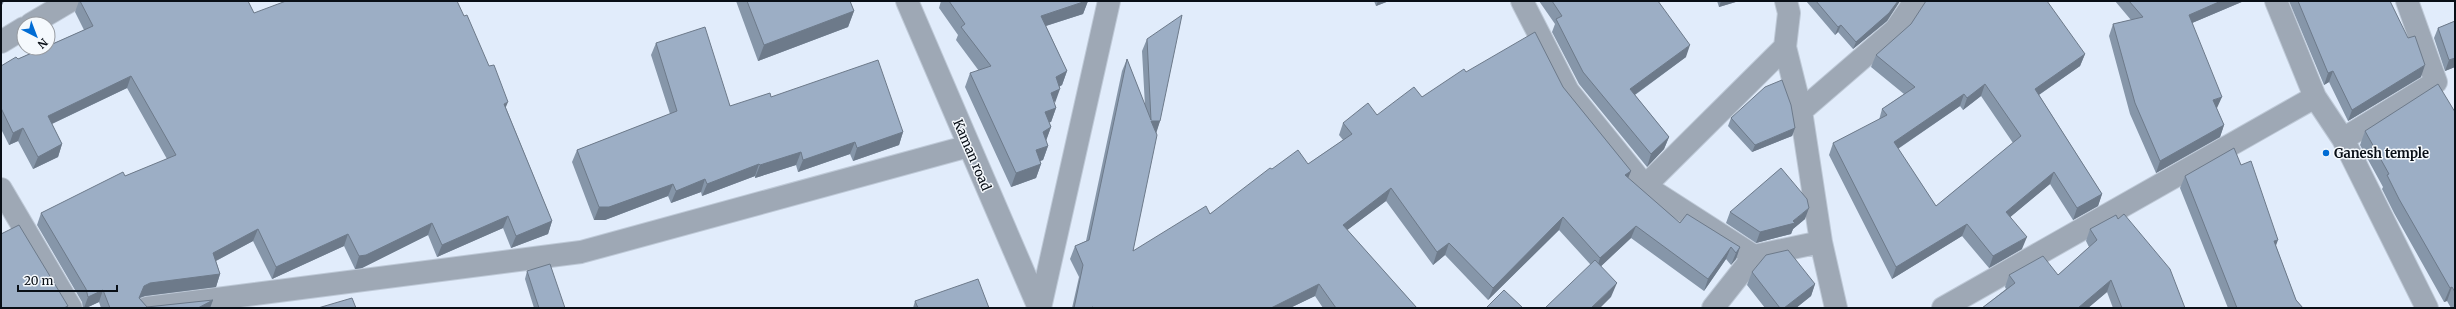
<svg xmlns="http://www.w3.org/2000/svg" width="2456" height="309" viewBox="0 0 2456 309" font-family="Merriweather,serif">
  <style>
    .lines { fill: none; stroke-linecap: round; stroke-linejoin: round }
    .minor-casing { stroke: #bec9d7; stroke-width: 24 }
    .minor { stroke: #9ea8b5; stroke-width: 22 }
    .wall { fill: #8696a9; fill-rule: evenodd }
    .shaded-wall { fill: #6d7a8a }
    .building { fill: #9caec5; stroke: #6d7a8a; fill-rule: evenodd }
    .poi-dot { fill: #006cd4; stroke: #f5f9fd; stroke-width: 1.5 }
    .labels { text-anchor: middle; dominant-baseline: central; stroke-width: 3; stroke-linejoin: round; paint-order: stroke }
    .poi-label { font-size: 13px; font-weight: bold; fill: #090f17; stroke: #f5f9fd; text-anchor: start }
    .street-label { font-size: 13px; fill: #090f17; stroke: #f5f9fd }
  </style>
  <rect width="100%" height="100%" fill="#e1ecfb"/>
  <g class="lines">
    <defs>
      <path id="minor" d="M907,1l132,307
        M1522,1l46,90 77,95 109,70 67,-14
        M1786,1l3,12 -4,34 16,64 20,131 15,66
        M2276,1l39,96 28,42 84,169
        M31,24l39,-23
        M1,42l23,-14
        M1801,111l95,-82 19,-28
        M2343,139l93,-57 -29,-81
        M1645,186l140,-139
        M1,189l70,119
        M147,308l434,-56 388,-106
        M1040,308l69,-307
        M1713,308l41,-52
        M1943,308l372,-211"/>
    </defs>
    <use href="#minor" class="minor-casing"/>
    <use href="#minor" class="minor"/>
  </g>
  <path class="wall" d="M79,1h169l6,12 252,95 46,113 -4,13 -37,14 -8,-20 -66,29 -9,-22 -66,33 -7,1 -11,-23 -72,33 -19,-38 -37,20 4,13 -4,13 -71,9 -5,2 7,9 66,-7 -3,8h-109l-2,-6 -13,6h-3l-1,-6 -45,-77 4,-12 84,-37 42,-17 -40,-71 -75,36 10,20 -4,13 -25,12 -15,-28 -9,4 -8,-16v-63l17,-7 66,-29 -9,-18z
    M736,1h114l4,10 -6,16 -90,34z
    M941,1h147l-5,13 -37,12 21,45 -5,14 -3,2 -5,16 2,5 -5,14h-2l2,5 -5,13 2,6 -5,14 -3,1 1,3 -5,14 -25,9 -46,-100 5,-14 9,-2 -23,-31 2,-5 -19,-27z
    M1374,1h15l-13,5z
    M1539,1h119l28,56 -51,38 34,42 -5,12 -17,18 -68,-83 -27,-52 3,-8z
    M1717,1h22l-20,6z
    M1806,1h94l-13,20 -34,28 -15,-17 -3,3z
    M2115,1h129l-52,22 25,86 7,16 -4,12 -64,36 -26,-59 -21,-78 4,-12 18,-4z
    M2289,1h101l31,76 -73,44 -19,-39 -5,3z
    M2455,21v46l-10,4 -11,-33 4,-10z
    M1147,39l13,82 -4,11 -23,119 77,-37 62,-45 36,-5 35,-24 -4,-5 4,-12 34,-8 45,-18 44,-25 97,15 68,84 -3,7 52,45 60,24 -4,12 -5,6 -5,-6 -22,32 -73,-53 -30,28 10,31 -21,-33 -31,-34 -71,70 -43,-45 -12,10 -47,-64 -39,29 70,78h-94l-8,-12 -25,12h-218l7,-31 -9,-18 5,-13 11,-5 36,-170 5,-12 18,47 -3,-55z
    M656,43l74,63 41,-9 132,35 -4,13 -46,16 -3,-7 -52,18 -2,-7 -41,13v-2l-53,20 -1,-4 -30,11 -3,-7 -63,24h-11l-22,-58 5,-12 93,-36 -19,-59z
    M2085,54l-5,12 -41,29 63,99 -4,12 -25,14 -23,-36 -40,33 12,32 -33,19 -27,-32 -70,43 -63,-124 4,-12 46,-23 3,-11 22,-15 -33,-27 5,-12zM1981,96l32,47 -77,63 -38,-57 62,-43 3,4z
    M2455,112v196h-4l-4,-7 -3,1 -50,-89 -12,-24 1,-2 -23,-42 5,-14z
    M1731,118l64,10 -3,8 -40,16 -24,-26z
    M2185,176l91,70 20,54 7,8h-75l-48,-120z
    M1730,212l75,7 -12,10 -2,5 -35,9 -30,-20z
    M2118,219l67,89h-72l-6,-16 -19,16h-106l24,-19 -1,-2 4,-12h49l31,-28 -3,-6 4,-12z
    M527,271l38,37h-31l-9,-29z
    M1752,272l63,12 -4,12 -15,12h-31l-18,-23z
    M915,301l74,7h-76z"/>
  <path class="shaded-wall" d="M1,1h3l-2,4 -1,1z
    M1086,1h2l-5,13 -47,15 5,-13z
    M1378,1h11l-13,5z
    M1721,1h18l-20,6z
    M1898,1h2l-13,20 -34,28 3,-7z
    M2221,1h23l-59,25 4,-11z
    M854,11l-6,16 -90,34 6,-16z
    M1841,25l-3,7 -3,3 3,-8z
    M1690,45l-4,12 -60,44 4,-12z
    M2085,54l-5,12 -50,35 5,-12z
    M2455,58v9l-10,4 4,-11z
    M2425,65l-4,12 -73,44 4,-11z
    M1067,71l-5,14 -11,6 5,-14z
    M2333,71l-4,11 -5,3 4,-12z
    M131,76l-4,12 -84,40 5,-12z
    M1985,84l-4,12 -18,14 4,-12z
    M1060,89l-5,14 -4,-10z
    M1964,94l-4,12 -70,48 4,-12z
    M2222,97l-5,11 -8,4 4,-12z
    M508,102l-5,12 1,-10z
    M1056,108l-5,14 -11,3 5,-13z
    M1151,121h9l-4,13z
    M2224,125l-4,12 -64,36 4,-12z
    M1051,127l-5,14 -3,-9z
    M23,128l-5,13 -9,4 4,-12z
    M1795,128l-3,8 -40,16 3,-7z
    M903,132l-4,13 -46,16 4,-13z
    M1669,137l-5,12 -17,18 4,-13z
    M855,142l-5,12 -52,18 5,-12z
    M62,144l-4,13 -25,12 5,-12z
    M1048,146l-5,14 -12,4 5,-14z
    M801,152l-5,13 -41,13 5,-13z
    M759,164l-4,12 -53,20 5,-12z
    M1041,164l-5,14 -25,9 5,-14z
    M1631,171l-5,12 -1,-8z
    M2054,172l-4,12 -48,40 4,-12z
    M705,179l-4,13 -30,11 5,-12z
    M673,184l-5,12 -63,24h-11l5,-13z
    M1391,188l-5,13 -48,36 5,-12z
    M2102,194l-4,12 -25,14 4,-12z
    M1809,208l-4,11 -12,10 -2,5 -35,9 4,-11 33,-11z
    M508,216l-5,12 -66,29 5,-12z
    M1563,217l-4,13 -71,70 5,-12z
    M552,221l-4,13 -37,14 5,-12z
    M432,223l-4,12 -66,33 -7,1 4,-13z
    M1967,224l-5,12 -70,43 4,-12z
    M1636,226l-5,12 -35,33 4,-13z
    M258,229l-5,12 -45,24 5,-12z
    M348,234l-4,12 -72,33 4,-12z
    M2027,237l-5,12 -33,19 4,-12z
    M2278,240l-4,11v-10z
    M1449,243l-4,12 -12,10 4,-13z
    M1731,247l-5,12 -22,32 4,-12z
    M1740,247l-4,12 -5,6 5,-12z
    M220,274l-4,13 -71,9 -6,2 5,-12 6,-3z
    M2111,280l-4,12 -19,16h-10z
    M1617,283l-6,14 -11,11h-9z
    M1319,284l-4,12 -25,12h-19z
    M1815,284l-4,12 -15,12h-12z
    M2452,287l-5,14 -3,1 6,-14z
    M103,290l-4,12 -13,6h-2l4,-11z
    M213,300l-3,8h-12z"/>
  <path class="building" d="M80,1h168l6,12 32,-12h171l7,15 3,-1 22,51 5,-1 14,37 -4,2 48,117 -36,15 -8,-20 -66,29 -10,-22 -66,32 -7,1 -11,-22 -72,33 -18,-38 -45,24 7,21 -70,9 -6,3 -5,12 8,9 66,-7 -15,8h-88l-7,-18 -15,7 -2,-8 -45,-76 82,-41 2,4 51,-21 -45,-79 -83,40 14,28 -24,13 -15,-29 -10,5 -12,-25v-42l15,-9 2,2 25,-11h5v-2l45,-20z
    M747,1h103l4,10 -90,34z
    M949,1h137l-45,15 26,55 -11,6 4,12 -9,4 5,15 -11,4 6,15 -8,5 5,14 -12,4 5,14 -25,9 -46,-100 21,-7 -30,-39 4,-3z
    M1552,1h106l32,44 -60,44 39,48 -18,17 -68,-82 -27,-53 6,-3z
    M1816,1h82l-9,12 -33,29 -15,-17 -3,2z
    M1926,1h121l38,53 -50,35 67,105 -25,14 -23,-36 -48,40 21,25 -34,19 -26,-32 -71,43 -63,-124 54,-28 -5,-6 33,-22 -39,-32 35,-31zM1985,84l36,52 -85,70 -42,-64 70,-48 3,4z
    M2129,1h92l-32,14 33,82 -9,3 11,25 -64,36 -25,-58 -22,-79 30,-7z
    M2298,1h92l18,37 7,-2 10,29 -73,45 -19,-39 -5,2z
    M1182,15l-22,106h-9l6,14 -24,116 73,-45 4,8 60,-46 2,1 26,-19 10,14 44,-30 -9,-11 25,-20 9,12 37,-28 8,10 42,-28 2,3 69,-40 28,55 68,84 -6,4 55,48 7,-9 53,33 -4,6 -5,-6 -23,32 -72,-53 -36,32 -37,-41 -70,71 -44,-45 -12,9 -46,-64 -48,37 74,83h-81l-17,-24 -48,24h-177l-1,-1 -3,1h-16l9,-43 -8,-19 14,-6 38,-181 24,61 -4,-81z
    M2455,21v37l-6,2 -11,-32z
    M705,27l25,79 40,-13 1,4 107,-37 25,72 -46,16 -2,-6 -52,18 -2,-8 -41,13 -1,-1 -52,20 -2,-5 -29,12 -3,-7 -64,23h-10l-22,-57 100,-39 -21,-68z
    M1782,80l9,25 4,23 -40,17 -24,-27 34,-31z
    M2438,84l17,28v180l-3,-5 -2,1 -51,-89 -12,-24 2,-1 -24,-43z
    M2234,148l7,17 10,-4 27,79 -4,1 22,59 7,8h-66l-52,-132z
    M1781,168l26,31 2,9 -16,13 2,2 -35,9 -30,-20z
    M2124,214l46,55 15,39h-63l-11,-28 -33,28h-96l33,-25 -6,-8 34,-19 15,19 39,-35 -7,-11 26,-14 2,4z
    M19,225l49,81 -4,2h-63v-74z
    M1788,250l27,34 -31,24h-4l-28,-36 14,-17z
    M1595,260l22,23 -26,25h-46z
    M550,264l15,44h-26l-12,-37z
    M978,279l11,29h-71l-3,-7z
    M1504,290l19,18h-37z
    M352,298l4,10h-38z"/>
  <circle class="poi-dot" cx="2326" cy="153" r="4"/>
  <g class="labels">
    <g class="poi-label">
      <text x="2334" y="153">Ganesh temple</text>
    </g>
    <g class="street-label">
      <text transform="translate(972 155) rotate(67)">Kaman road</text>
    </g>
  </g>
  <rect width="2456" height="309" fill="none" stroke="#090f17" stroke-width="4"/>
  <g transform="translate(36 36) rotate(138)"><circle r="19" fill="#f5f9fd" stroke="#979ba1"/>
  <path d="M0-3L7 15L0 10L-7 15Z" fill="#006cd4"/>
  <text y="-6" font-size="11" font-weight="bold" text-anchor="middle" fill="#090f17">N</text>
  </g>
  <path d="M18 285v6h99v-6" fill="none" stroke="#090f17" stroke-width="2"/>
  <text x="24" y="285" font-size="12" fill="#090f17" stroke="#f5f9fd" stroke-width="3" paint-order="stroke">20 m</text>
</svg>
